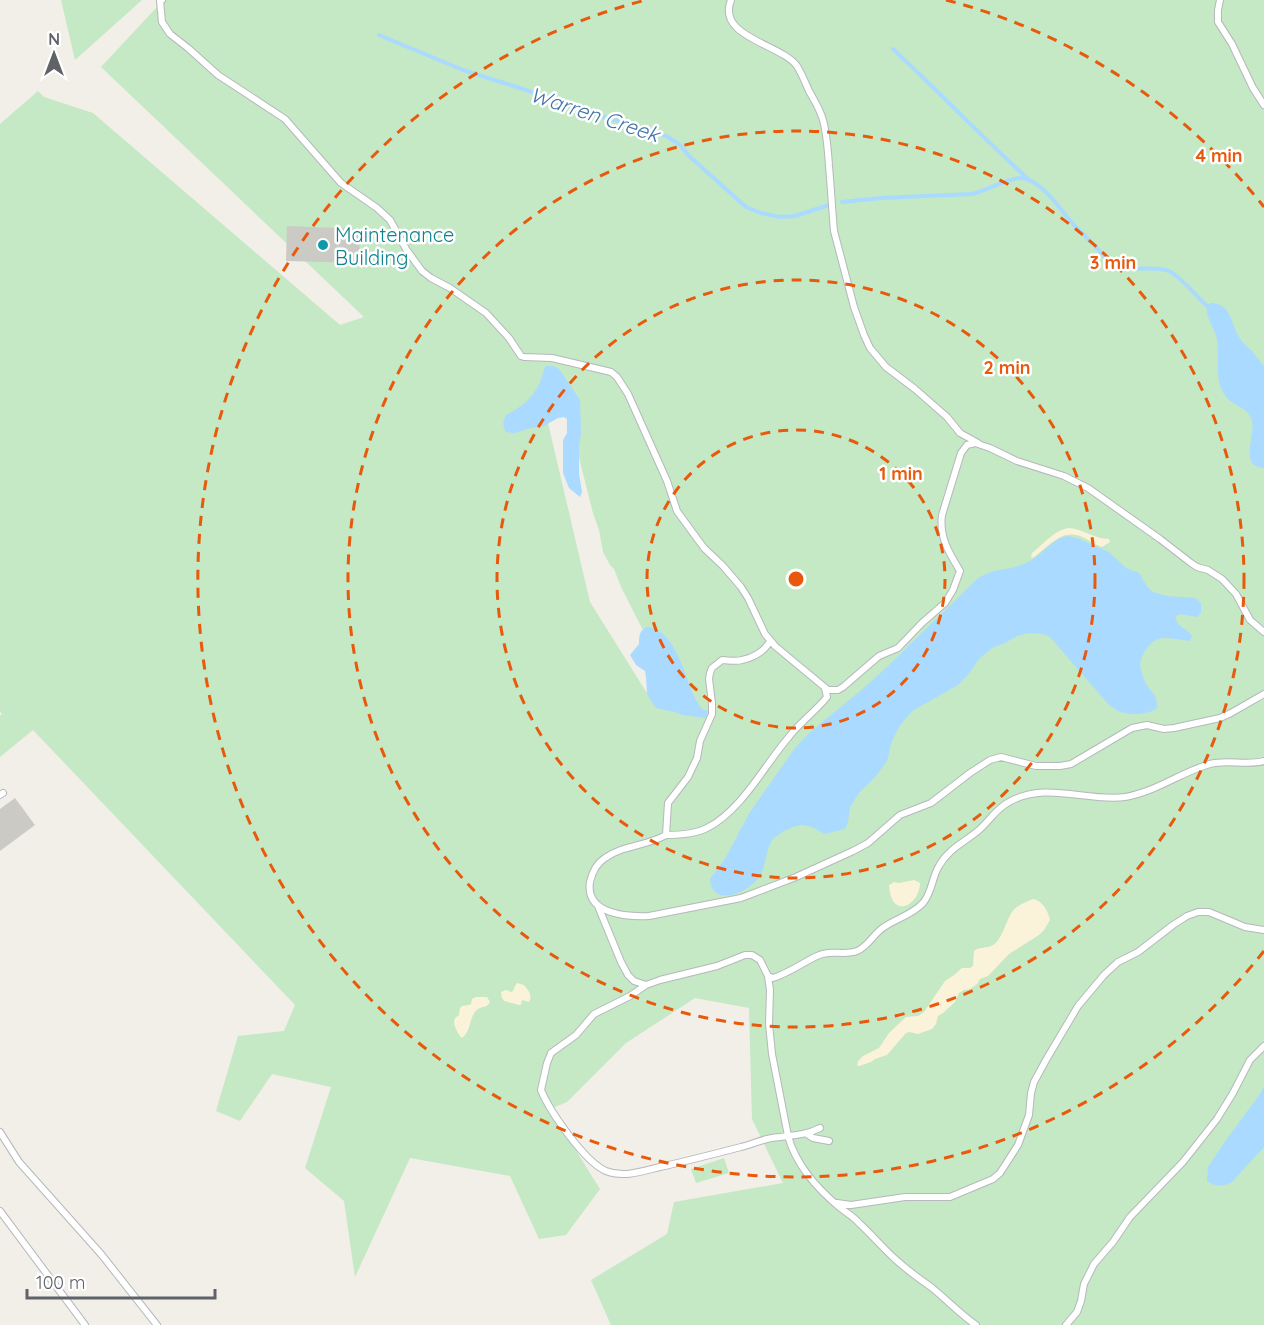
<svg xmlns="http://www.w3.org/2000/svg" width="1264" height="1325" viewBox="0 0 1264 1325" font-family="Quicksand,sans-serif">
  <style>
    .green { fill: #c5e8c5; fill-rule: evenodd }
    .sand { fill: #fbf3d9 }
    .water { fill: #aadaff }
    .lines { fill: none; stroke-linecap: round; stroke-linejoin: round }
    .stream { stroke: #aadaff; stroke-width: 4 }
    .building { fill: #cccac5 }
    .lane-casing { stroke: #b5b8bc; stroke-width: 8 }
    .lane { stroke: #fff; stroke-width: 6 }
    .ring { fill: none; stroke: #e8590c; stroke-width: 3; stroke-dasharray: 10 8 }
    .culture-dot { fill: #0f9aa8; stroke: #fff; stroke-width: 2 }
    .labels { text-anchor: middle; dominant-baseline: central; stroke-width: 5; stroke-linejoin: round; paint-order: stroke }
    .culture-label { font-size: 20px; fill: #0d838f; stroke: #fff; text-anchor: start }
    .water-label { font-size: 21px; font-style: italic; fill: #4174aa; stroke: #fff }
    .centre { fill: #e8590c; stroke: #fff; stroke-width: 3 }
    .ring-label { font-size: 18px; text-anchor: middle; font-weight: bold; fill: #e8590c; stroke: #fff; stroke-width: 5; stroke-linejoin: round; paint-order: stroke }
  </style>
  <rect width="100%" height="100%" fill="#f1efe8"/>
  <path class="green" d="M61,0h81l-67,60z
    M158,0h1106v1325h-653l-20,-45 76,-46 7,-32 109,-19 -31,-64 -3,-111 -54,-10 -69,45 -59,59 -17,7 50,80 -34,46 -27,4 -29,-63 -100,-18 -55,119 -11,-76 -39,-33 26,-81 -59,-13 -32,47 -24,-10 22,-75 46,-5 11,-26 -262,-275 -33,27v-41l2,-2 -2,-3v-587l38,-33 6,6 49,16 247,212 24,-8 -263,-250 56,-60zM563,394l30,119 6,17 4,22 7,13 4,4 8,20 52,102 -14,17 -5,-2 -65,-104 -42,-179z
    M724,1158l5,15 -33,10 -5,-14z"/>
  <path class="sand" d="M1069,528c15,1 25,11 40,11l1,3 -8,5c-9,-3 -14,-8 -22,-11 -19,-7 -32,11 -46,21l-3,1 1,-5c12,-9 22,-23 37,-25z
    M914,880l6,3c0,22 -29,38 -31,2l5,-3 5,1z
    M1033,899c10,2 15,12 17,21l-6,10 -5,5 -30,19 -21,22 -8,3 -3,5 -7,5 -6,1 -5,3 -4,9 -12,11 -5,3 -2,8 -4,5 -14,5 -8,-2 -4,1 -19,22 -12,4 -4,3 -12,4 -2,-1 1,-4 5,-5 16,-8 10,-15 17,-16 12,-1 6,-4 21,-31 9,-6 8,-7h8l3,-2 1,-15c6,-5 13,-2 19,-6 9,-5 13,-24 19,-33 5,-7 14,-10 21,-13z
    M517,983l7,2c4,5 9,10 5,17l-7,-2 -1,5h-2l-15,-4 -2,-3 -1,-6 5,-2 5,2 2,-1 3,-7z
    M476,997h11l3,5c-4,8 -9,2 -15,10 -6,8 -4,19 -13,26 -4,-3 -8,-12 -8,-17 0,-3 3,-4 5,-6l1,-7 2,-2 7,-1 2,-1 1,-5z"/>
  <path class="water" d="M1211,303c20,0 20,21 28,34 3,6 8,9 13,14 4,5 7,10 12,15v102c-27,-1 -6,-36 -13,-50 -6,-13 -20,-12 -27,-24 -10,-15 -4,-36 -7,-54 -2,-12 -12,-22 -10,-35z
    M546,366h7l6,3 21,31 1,32 -2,16v26l3,18 -2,5 -11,-9 -6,-15v-33l4,-7v-14l-3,-2 -6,1 -14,8 -13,2 -16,5 -9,-1c-4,-7 -3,-10 0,-17 16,-8 28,-18 35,-35 2,-6 2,-10 5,-14z
    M1067,536l10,2 32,14 17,16 13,5 9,15 5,4 14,4 28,2 6,5v10l-4,4 -17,-3 -4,2c-1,11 12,12 16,20l-2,5c-10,-1 -22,-5 -32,-2 -9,3 -18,18 -18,27 1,4 4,14 6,18 7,11 11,9 11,24 -8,7 -29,8 -39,3 -3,-2 -6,-4 -9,-6l-59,-68 -7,-3 -15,-1 -11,3 -12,7 -13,5 -13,11 -11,16 -10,10 -46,26 -13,16 -7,14 -5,20 -11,15 -17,17 -9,14 -2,15 -3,7 -21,5c-6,-5 -14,-8 -21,-9 -9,0 -27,9 -32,17 -6,11 -5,26 -12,35 -10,15 -47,32 -49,2l16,-22 24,-45 45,-64 14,-15 56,-46 23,-21 90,-88c18,-11 34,-7 50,-16 14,-7 24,-23 39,-26z
    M648,627c28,4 36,48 46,69 2,5 5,9 8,13l6,2 -2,7 -24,-3 -7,-3 -15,-3 -5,-2 -8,-13 -1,-17 -1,-6 -9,-6 -6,-10 9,-11c0,-8 0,-14 9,-17z
    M1264,1086v61l-32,35c-10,5 -16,5 -25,-1l1,-14 18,-27 34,-46z"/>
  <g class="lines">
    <path class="stream" d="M379,35l84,35 66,21 55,20 72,21 12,5 12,8 9,11 57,51 15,6 19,4 15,-1 34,-11
      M893,49c45,42 88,87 134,129
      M842,202l39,-4 91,-4c14,-3 36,-16 48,-16 21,0 41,33 54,47 12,12 24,24 36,37 18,13 39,2 59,9 11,5 28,26 38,35"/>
  </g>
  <path class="building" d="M287,226l73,3 -1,34 -73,-2z
    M15,798l20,27 -35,26v-42z"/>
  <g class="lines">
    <defs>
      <path id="lane" d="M162,0l-2,1 2,21 8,12 18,14 30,27 67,44 56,64 36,25 13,12 16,29 16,22 9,7 19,10 36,25 23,25 12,18 3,1 28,1 55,13 4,1 6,5 11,17 39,87 10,30 5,7 22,30 19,18 18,21 7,11 17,36 10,12 53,44h10l5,-3 36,-31 19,-8 24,-25 23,-20 8,-13 7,-19c-11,-18 -21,-34 -18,-56l19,-62 6,-8 8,-2 15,5 27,13 47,15 24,12 72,51 31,24 6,4 11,3 14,9 14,15 14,26 14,12
        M731,0c-15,37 50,44 66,66 5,8 8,16 12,25 5,9 11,18 14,29 4,15 5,31 6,46 2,22 3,43 5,65l20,76 10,28 6,13 16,19 29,22 32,28 13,16 18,10
        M1220,0l-2,10v12l14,22 21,44 11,17
        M770,641c-5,10 -17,17 -28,19 -7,2 -14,0 -20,0l-10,8 -2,5 -1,6 3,24v11l-12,27 -3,17 -9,19 -20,26 -2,32c-19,11 -43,10 -61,23 -8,5 -13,15 -15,24 -5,32 36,35 59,34l92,-18 55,-21 57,-26 15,-8 32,-28 31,-12 39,-30 20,-13 11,-3 35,9h24l11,-2 61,-36 15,-3 17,4 10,-1 46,-10 11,-5 33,-19
        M0,795l3,-2
        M666,835c14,0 29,-1 41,-7 34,-17 57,-62 81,-90 11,-15 27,-26 39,-41l-2,-9
        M598,906l23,56 7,13 6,6 12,4
        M768,976l5,2c16,-5 29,-15 44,-22 13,-7 27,0 40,-5 11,-4 17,-18 27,-24 13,-9 28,-12 39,-24 9,-10 9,-26 16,-37 9,-17 26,-24 40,-36 10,-9 18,-22 30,-28 37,-21 77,0 116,-5 31,-5 56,-25 85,-33 18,-5 36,2 54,-3
        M820,1128c-18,9 -34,7 -53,11 -9,2 -17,6 -26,8 -27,7 -54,14 -81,20 -17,4 -36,11 -54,4 -21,-9 -56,-59 -65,-81l6,-27 4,-10 25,-18 18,-21 36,-18 16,-11 14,-5 57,-14 28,-11h7l8,5 8,16 2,14 -1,34 3,30 16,82c8,29 28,51 50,70 7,6 15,10 21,17 12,11 23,24 36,36 11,10 23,19 36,28 15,12 29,27 45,38
        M0,1132l19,30 82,92 56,71
        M807,1134l6,4 16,3
        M837,1203l14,2 54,-8h45l43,-18 7,-6 18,-28 11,-30 2,-22 3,-11 12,-22 32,-54 26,-31 14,-13 20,-10 35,-27 14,-9 11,-4h11l36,15 19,3
        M0,1211l85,114
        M1066,1325l11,-13 4,-11 3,-17 10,-20 19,-22 17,-25 53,-55 34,-43 16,-26 17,-33 14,-14"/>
    </defs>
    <use href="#lane" class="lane-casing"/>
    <use href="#lane" class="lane"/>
  </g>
  <g class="ring">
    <circle cx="796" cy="579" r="149"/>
    <circle cx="796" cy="579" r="299"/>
    <circle cx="796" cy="579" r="448"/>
    <path d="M1264 951A598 598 0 1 1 646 0M946 0A598 598 0 0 1 1264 207"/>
  </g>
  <circle class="culture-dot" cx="323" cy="245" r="6"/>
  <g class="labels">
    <g class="culture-label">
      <text x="335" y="234">Maintenance<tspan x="335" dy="23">Building</tspan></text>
    </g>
    <g class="water-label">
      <text transform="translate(595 114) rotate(18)">Warren Creek</text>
    </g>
  </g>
  <circle cx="796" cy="579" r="9" class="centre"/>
  <g class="ring-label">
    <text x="1219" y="162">4 min</text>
    <text x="1113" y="269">3 min</text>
    <text x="1007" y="374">2 min</text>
    <text x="901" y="480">1 min</text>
  </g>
  <g transform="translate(54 54)" stroke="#ffffff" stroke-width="4.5" paint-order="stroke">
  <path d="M0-4.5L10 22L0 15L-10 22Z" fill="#5f6368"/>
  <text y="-9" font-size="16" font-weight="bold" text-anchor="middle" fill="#5f6368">N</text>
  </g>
  <path d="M27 1289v9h188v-9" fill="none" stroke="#5f6368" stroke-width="3"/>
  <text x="36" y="1289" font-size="18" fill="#5f6368" stroke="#ffffff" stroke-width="4.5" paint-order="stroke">100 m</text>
</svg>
